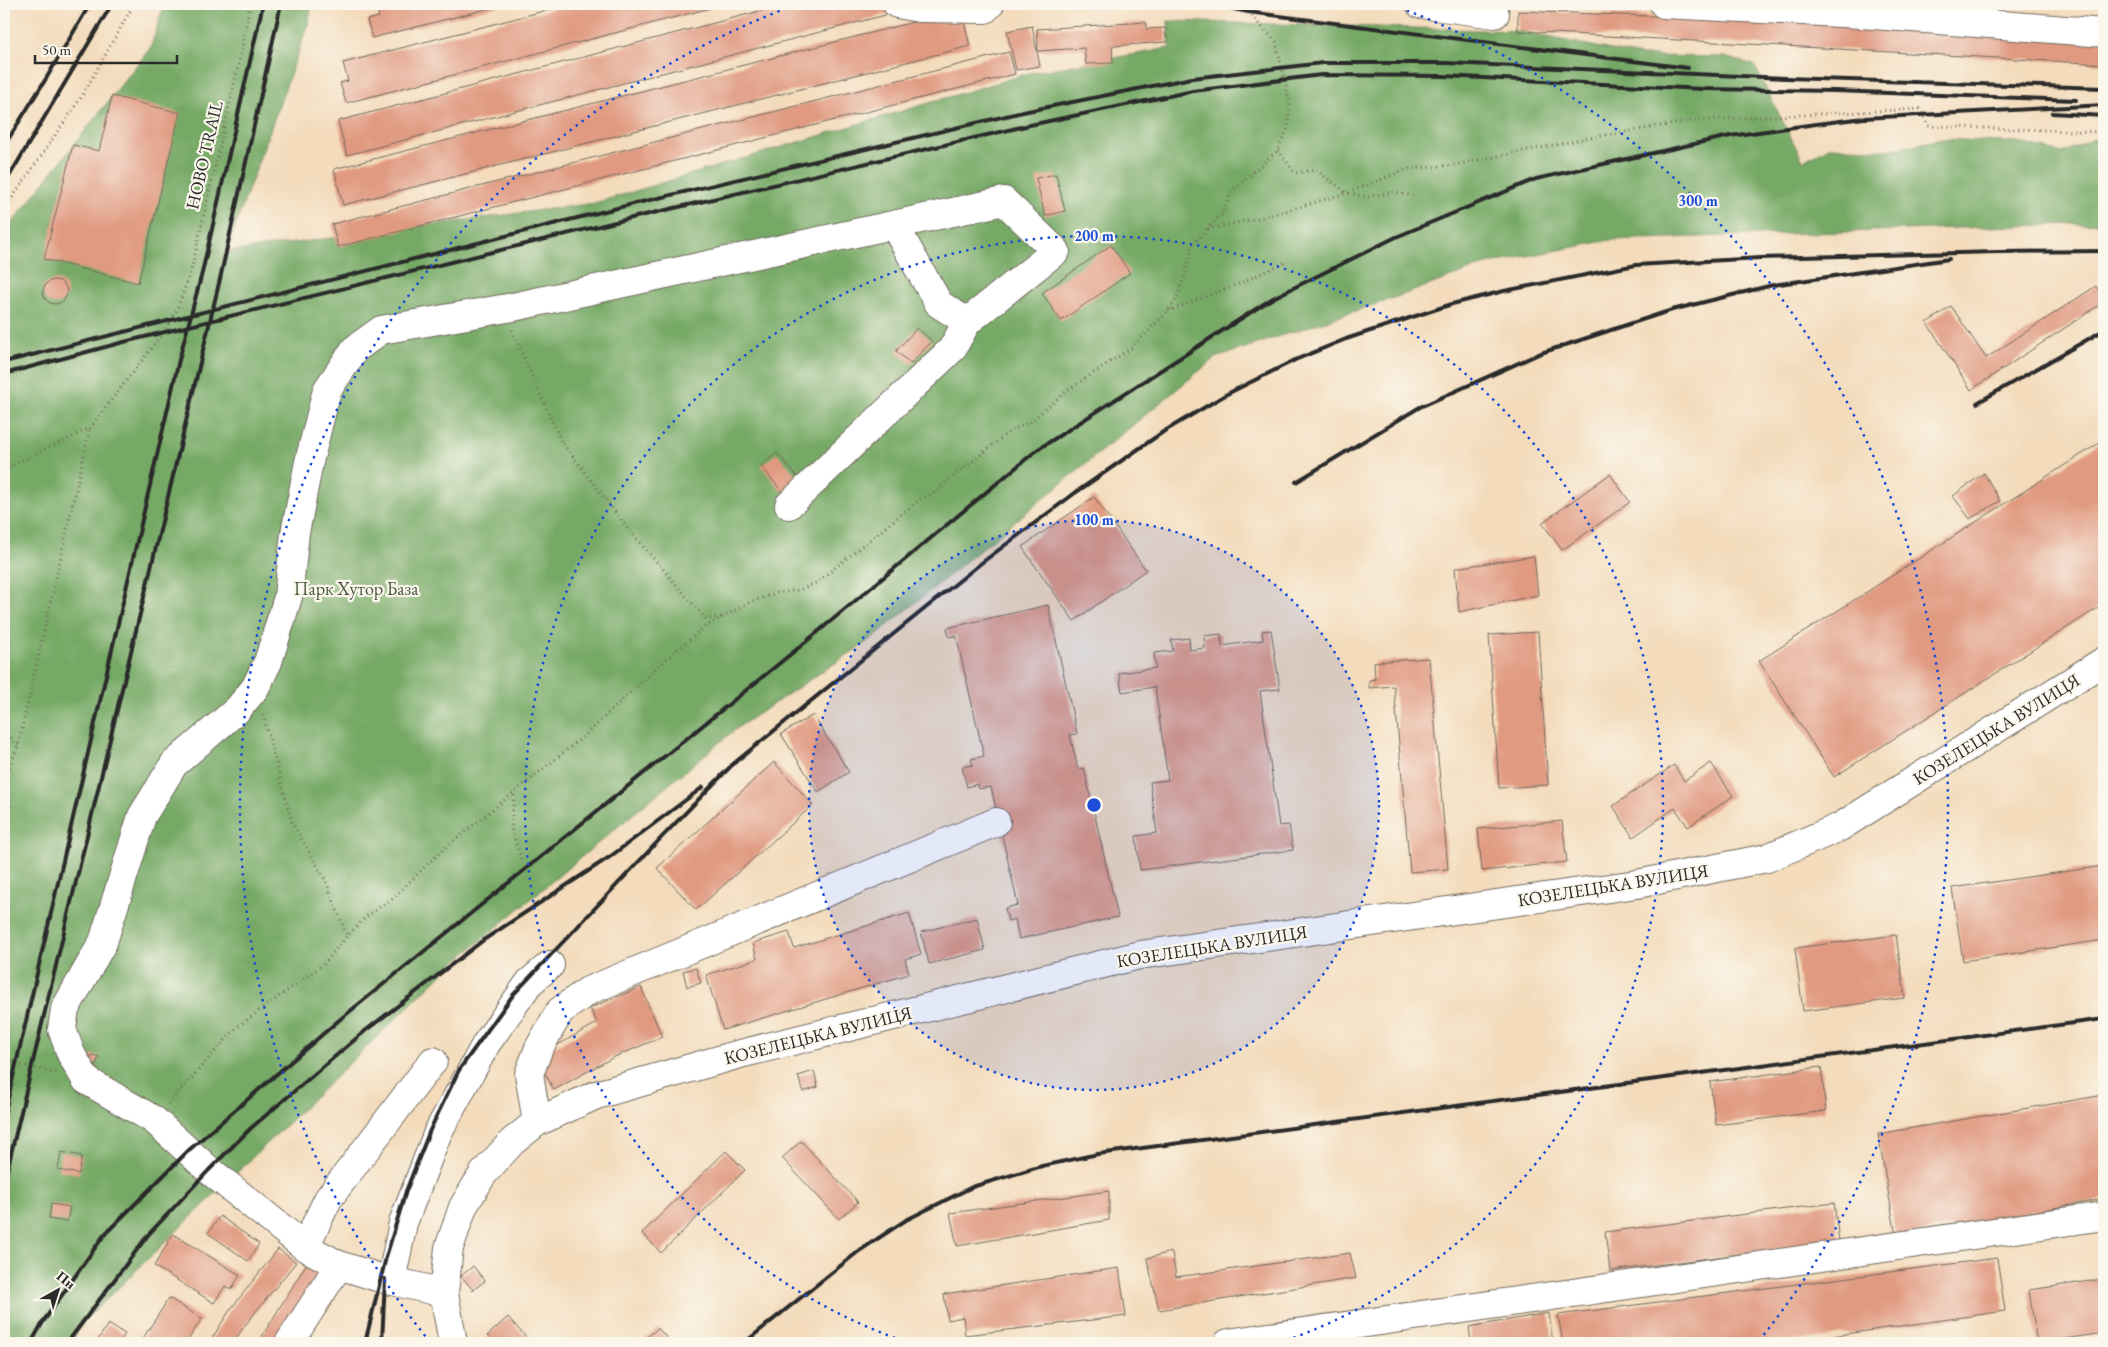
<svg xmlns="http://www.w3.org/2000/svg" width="2108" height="1347" viewBox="0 0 2108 1347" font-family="'EB Garamond',serif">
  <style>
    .forest { fill: #74a965; stroke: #506a48 }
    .building { fill: #e09a81 }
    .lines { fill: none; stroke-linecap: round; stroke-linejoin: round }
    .minor-casing { stroke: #71695d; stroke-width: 30 }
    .path { stroke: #71695d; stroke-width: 3; stroke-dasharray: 1 4; stroke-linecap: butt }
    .minor { stroke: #fff; stroke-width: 28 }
    .rail { stroke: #2b2b2b; stroke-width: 4 }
    .ring { fill: none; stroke: #1d4ed8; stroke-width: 2.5; stroke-dasharray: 2.5 5 }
    .labels { text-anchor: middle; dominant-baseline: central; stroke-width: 4.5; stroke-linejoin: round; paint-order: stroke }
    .street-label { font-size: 18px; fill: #2b2b2b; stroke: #fbf7ec }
    .park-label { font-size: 18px; fill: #495941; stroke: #fbf7ec }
    .centre { fill: #1d4ed8; stroke: #fbf7ec; stroke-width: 2.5 }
    .ring-label { font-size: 15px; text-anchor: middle; font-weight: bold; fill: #1d4ed8; stroke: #fbf7ec; stroke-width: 4.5; stroke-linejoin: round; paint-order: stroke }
  </style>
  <rect width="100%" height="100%" fill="#fbf7ec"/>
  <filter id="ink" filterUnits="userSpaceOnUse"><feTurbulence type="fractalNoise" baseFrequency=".02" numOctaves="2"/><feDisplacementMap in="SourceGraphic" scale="10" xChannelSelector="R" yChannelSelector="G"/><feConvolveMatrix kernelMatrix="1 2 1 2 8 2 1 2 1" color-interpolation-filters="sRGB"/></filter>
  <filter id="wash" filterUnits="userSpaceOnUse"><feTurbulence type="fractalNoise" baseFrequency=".0096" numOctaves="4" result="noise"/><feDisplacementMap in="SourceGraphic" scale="20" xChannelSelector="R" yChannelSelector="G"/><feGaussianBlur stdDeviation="1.12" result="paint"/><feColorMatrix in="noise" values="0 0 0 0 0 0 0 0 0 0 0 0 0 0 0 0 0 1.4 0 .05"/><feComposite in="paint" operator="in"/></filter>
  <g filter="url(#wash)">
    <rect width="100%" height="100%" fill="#f3dbbb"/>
    <path class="forest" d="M164,4h148l-4,21 -82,227 369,-49 434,-130 141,-25 -2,-27 350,10 123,25 83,1 30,8 49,96 26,-14 60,3 54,-11 77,4 43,10 29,-14h12v84l-494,17 -123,24 -93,34 -179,60 -345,282 -133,88 -287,238 -367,356 -11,21h-68v-1110l147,-186z"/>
    <g id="blocks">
      <path class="building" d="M376,4h131l-135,34 -5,-18 12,-3z
        M571,4h155l-380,99 -6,-20 8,-2 -5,-18z
        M787,4h65v2l8,-2h26l11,8 -550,143 -9,-34z
        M961,10l9,36 -627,159 -9,-36z
        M1518,11l337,13 249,15v25l-586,-33z
        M1146,22v7l19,-1 2,14 -55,4 1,17 -27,1 -2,-16 -46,3 -1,-22z
        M1032,26l8,40 -24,4 -9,-39z
        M1009,52l6,22 -677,173 -6,-23z
        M112,96l68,17 -42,170 -94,-24 29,-114 26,6z
        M1056,174l9,37 -20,5 -9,-38z
        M1111,245l19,28 -69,48 -19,-28z
        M43 292a12 12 0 1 1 24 0a12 12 0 1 1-24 0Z
        M2096,286l8,16 -133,88 -44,-67 24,-17 35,52z
        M917,328l15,13 -21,23 -15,-13z
        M2104,440v164l-270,173 -75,-116z
        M777,453l23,27 -17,13 -22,-27z
        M1984,473l16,28 -30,18 -17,-23z
        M1610,474l20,28 -68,48 -20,-27z
        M1094,497l52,73 -72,51 -52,-74z
        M1534,556l4,39 -79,17 -4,-44z
        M1048,605l29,129 -7,1 8,34 6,-1 34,149 -99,22 -4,-20 -7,2 -3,-13 13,-3 -27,-118 -13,2 -1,-5 -10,3 -5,-20 11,-2 -2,-6 13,-3 -28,-121 -7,2 -2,-9z
        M1271,630l9,59 -20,2 19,135 10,-1 4,25 -153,20 -4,-34 21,-3 -7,-51 18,-2 -13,-93 -33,5 -3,-19 37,-5 -2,-15 19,-2 -2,-11 18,-2 1,12 15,-2 -1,-12 17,-2 1,12 41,-6 -1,-9z
        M1538,632l10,153 -49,3 -10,-153z
        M1429,658l19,211 -38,3 -16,-186 -25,2v-8l6,-1 -1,-17z
        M813,715l36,57 -31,20 -37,-58z
        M774,762l39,43 -117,105 -39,-42z
        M1711,763l22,33 -45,31 -13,-19 -42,29 -20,-31 61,-41 10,16z
        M1562,821l5,41 -85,9 -4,-42z
        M2104,866v74l-141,21 -11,-73z
        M909,913l12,41 -16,5 4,15 -186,56 -17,-55 51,-16 -4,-16 36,-11 5,16z
        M977,918l8,32 -56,14 -8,-32z
        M1896,935l9,63 -102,13 -8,-63z
        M696,968l5,15 -14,4 -4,-16z
        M641,987l21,50 -50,21 -58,32 -18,-33 61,-34 -7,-15z
        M92,1055l7,2 -3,8 -6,-3z
        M1821,1067l5,44 -110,14 -6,-43z
        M814,1071l4,16 -15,5 -5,-16z
        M2104,1095v104l-208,37 -18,-102z
        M801,1141l57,61 -19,17 -57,-61z
        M726,1151l19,19 -84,83 -19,-20z
        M61,1152l21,4 -3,18 -21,-4z
        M1109,1191v29l-152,26 -7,-33z
        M1834,1203l5,38 -229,30 -5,-39z
        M51,1204l19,3 -3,15 -18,-3z
        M220,1216l39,28 -11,17 -40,-28z
        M173,1234l67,41 -9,15 -6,-4 -11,17 -60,-37z
        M278,1249l18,13 -50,62 -13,19h-24l21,-33z
        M1172,1252l4,25 174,-24 6,25 -197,32 -12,-52z
        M313,1253l16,10 -49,80h-22z
        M1997,1258l8,53 -222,32h-220l-5,-28z
        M473,1266l12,15 -12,9 -12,-14z
        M1119,1268l7,48 -161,19 -2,-18 -15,3 -4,-26z
        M2104,1279v54l-67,10 -8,-53z
        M169,1298l33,21 -16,24h-46z
        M1549,1313l4,30h-82l-2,-16z
        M508,1317l23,26h-37l-7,-7z
        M108,1324l17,10 -6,9h-23z
        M658,1328l13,15h-31z"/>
    </g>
  </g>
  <g filter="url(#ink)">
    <use href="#blocks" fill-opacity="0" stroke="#71695d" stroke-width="1"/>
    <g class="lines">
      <defs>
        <path id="minor" d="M897,4l22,4 66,1 5,-5
          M1420,4l75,10
          M1664,4l197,10 243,19
          M894,225l45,79 28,18
          M537,1122l-8,-48 10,-26 21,-37 28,-20 408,-169
          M305,1247l23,-48 105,-138
          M391,1281l12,-58 35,-91 48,-88 43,-61 21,-18
          M444,1293l-64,-15 -41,-13 -34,-18 -96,-77 -55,-50 -68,-40 -15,-26 -9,-25 3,-20 38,-67 39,-126 32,-52 63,-54 18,-22 13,-26 20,-65 7,-64 14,-71 18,-72 28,-41 26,-19 132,-23 491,-106 52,50 -89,71 -15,27 -163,156
          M289,1343l50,-78
          M453,1343l-9,-50 5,-45 14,-41 20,-33 29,-32 25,-20 59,-27 144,-41 400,-99 497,-71 130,-26 73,-31 264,-166
          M1228,1343l876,-127"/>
      </defs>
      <use href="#minor" class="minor-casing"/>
      <path class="path" d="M1278,150l17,23 21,-3 31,23 20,4 25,-5 21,4
        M4,210l78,-114 52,-92
        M1208,229l60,-13 79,-23 61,-24 46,-4 135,-27 108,-18 223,-11 8,17 176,6
        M1168,311l73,-28 47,-22
        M512,330l49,111 68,89 77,89 15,-2
        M4,469l86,-41 73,-95 14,-23 15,-43 46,-200 12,-63
        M263,715l29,107 34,59 21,55
        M4,730l14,16
        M514,795l-3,33 10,31
        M4,835l7,-28 -5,-31 12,-30 72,-318
        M4,1055l12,9 40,9
        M168,1104l69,-77 87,-63 23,-28 21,-21 23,-15 49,-48 144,-116 82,-77 40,-33 47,-25 23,-8 23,-3 17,-7 103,-83 12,-5 79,-64 20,-9 38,-32 63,-42 37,-37 8,-11 10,-28 6,-27 29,-30 13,-26 44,-39 10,-22 2,-25 -14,-61 -28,-30 -12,-8"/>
      <use href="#minor" class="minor"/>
      <path class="rail" d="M1210,4l38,8 440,56
        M2052,113l52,3
        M4,146l43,-69 43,-73
        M4,185l108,-181
        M4,362l629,-158 390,-92 169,-34 131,-15h123l340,15 318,10
        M4,374l120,-32 512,-125 394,-92 163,-34 128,-16 123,1 259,13 132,2 241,9
        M1977,403l127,-73
        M1296,482l124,-75 121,-54 131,-43 101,-25 176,-26
        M4,1116l175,-756 23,-87 61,-269
        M4,1183l216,-904 61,-275
        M31,1343l12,-21 61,-87 85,-85 149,-129 464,-376 235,-195 236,-152 123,-61 140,-58 194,-43 86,-12 48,-6 240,-13
        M67,1343l81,-108 61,-65 42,-42 114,-97 120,-92 126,-83 92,-69
        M365,1343l21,-86 20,-66 24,-61 29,-60 54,-75 149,-158 71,-73 247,-200 95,-71 88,-61 64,-38 68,-34 51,-21 106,-35 52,-13 132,-26 124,-7 238,-6 106,-1
        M382,1343l3,-64
        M744,1343l115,-92 47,-31 66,-33 70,-21 56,-12 1006,-135"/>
    </g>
  </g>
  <circle cx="1094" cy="805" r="285" fill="#1d4ed8" fill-opacity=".12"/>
  <g class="ring">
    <circle cx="1094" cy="805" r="285"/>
    <path d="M909 1343A569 569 0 1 1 1279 1343"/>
    <path d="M430 1342A854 854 0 0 1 795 5M1393 5A854 854 0 0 1 1758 1342"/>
  </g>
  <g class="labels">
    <g class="street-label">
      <text transform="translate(204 155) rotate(-77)">HOBO TRAIL</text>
      <text transform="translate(1996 729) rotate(-32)">КОЗЕЛЕЦЬКА ВУЛИЦЯ</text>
      <text transform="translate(1613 885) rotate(-9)">КОЗЕЛЕЦЬКА ВУЛИЦЯ</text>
      <text transform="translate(1212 946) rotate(-9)">КОЗЕЛЕЦЬКА ВУЛИЦЯ</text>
      <text transform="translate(818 1035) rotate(-14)">КОЗЕЛЕЦЬКА ВУЛИЦЯ</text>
    </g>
    <g class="park-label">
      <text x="356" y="588">Парк Хутор База</text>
    </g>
  </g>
  <circle cx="1094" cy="805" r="8" class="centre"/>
  <g class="ring-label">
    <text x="1698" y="206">300 m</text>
    <text x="1094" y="241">200 m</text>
    <text x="1094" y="525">100 m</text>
  </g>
  <rect width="2108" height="1347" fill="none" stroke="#fbf7ec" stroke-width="20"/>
  <g transform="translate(58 1290) rotate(39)" stroke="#fbf7ec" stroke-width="4" paint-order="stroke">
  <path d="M0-4L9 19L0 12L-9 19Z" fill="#2b2b2b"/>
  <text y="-8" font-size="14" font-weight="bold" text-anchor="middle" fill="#2b2b2b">Пн</text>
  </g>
  <path d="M35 55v8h142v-8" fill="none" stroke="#2b2b2b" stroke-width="2.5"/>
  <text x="42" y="55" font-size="15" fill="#2b2b2b" stroke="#fbf7ec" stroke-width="4" paint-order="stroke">50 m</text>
</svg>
